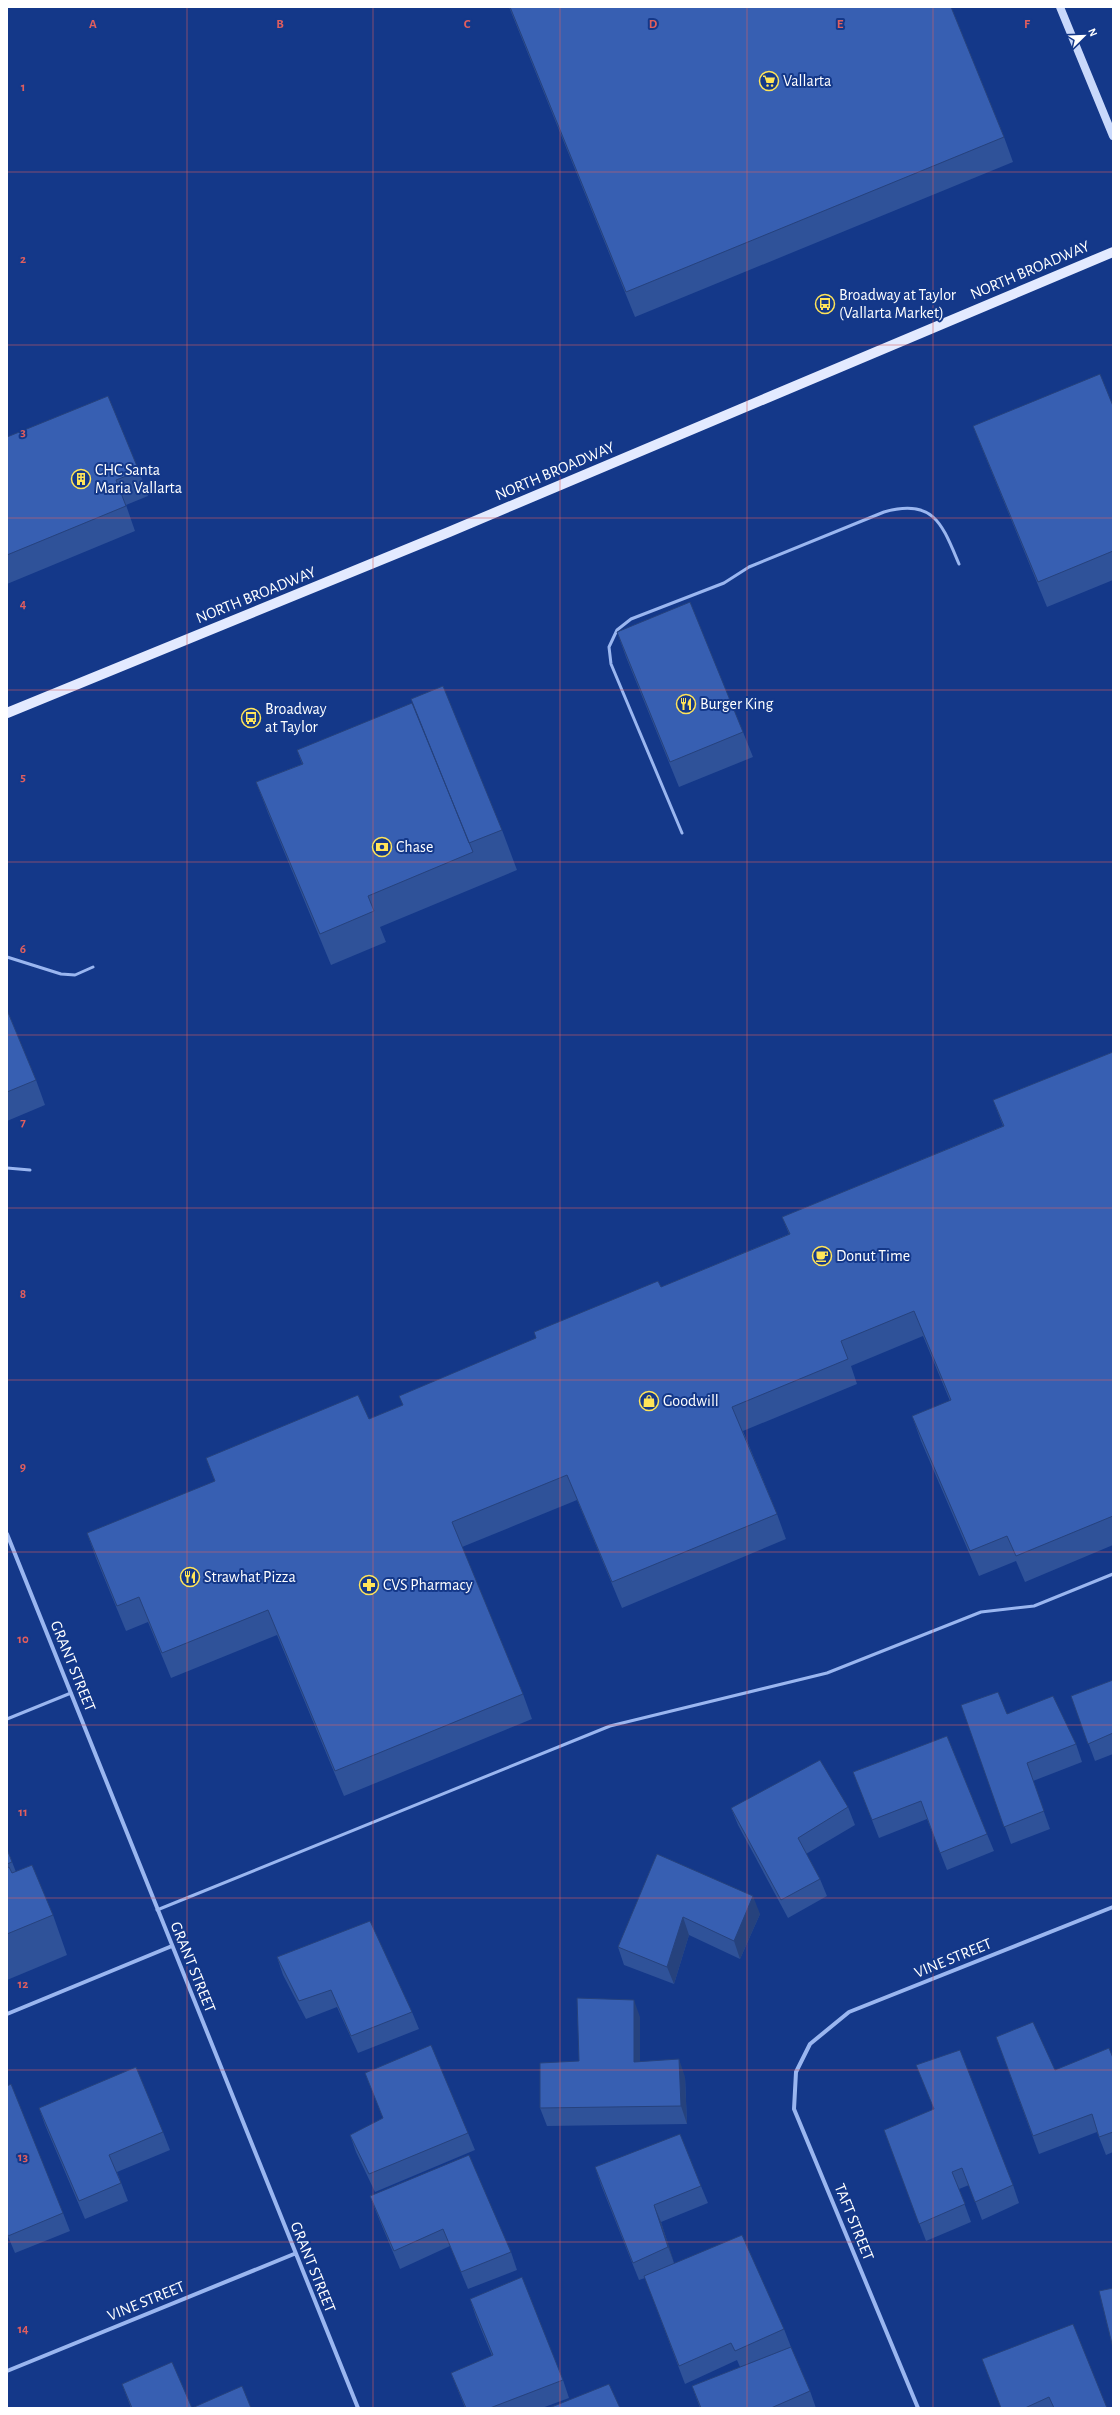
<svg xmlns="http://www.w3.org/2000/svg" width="1120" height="2415" viewBox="0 0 1120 2415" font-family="'Alegreya Sans',sans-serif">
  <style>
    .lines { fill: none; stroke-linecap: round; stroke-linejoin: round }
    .lane { stroke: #9ab6f0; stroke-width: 3 }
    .street { stroke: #9ab6f0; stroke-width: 4 }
    .secondary { stroke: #c8d8fb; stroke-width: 8 }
    .primary { stroke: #e3eaff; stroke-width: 10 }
    .wall { fill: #2f5299 }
    .shaded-wall { fill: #26427d }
    .building { fill: #375fb2; stroke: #26427d }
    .grid { fill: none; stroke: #e05e5e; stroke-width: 1; stroke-opacity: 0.55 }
    .labels { text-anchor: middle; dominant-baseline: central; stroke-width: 4; stroke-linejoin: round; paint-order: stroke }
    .poi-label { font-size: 16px; fill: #fff; stroke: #143889; text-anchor: start }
    .street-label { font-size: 16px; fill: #fff; stroke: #143889 }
    .grid-label { font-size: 13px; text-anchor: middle; font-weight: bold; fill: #e05e5e; stroke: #143889; stroke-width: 4; stroke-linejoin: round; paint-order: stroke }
  </style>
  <rect width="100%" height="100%" fill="#143889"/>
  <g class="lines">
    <path class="lane" d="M682,833l-71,-169 -2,-17 8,-17 14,-11 93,-36 25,-16 135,-55c50,-14 58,12 75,52
      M7,957l54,17 14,1 18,-8
      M7,1168l23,2
      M7,1719l64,-26
      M157,1910l453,-184 217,-53 154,-61 53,-6 79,-32"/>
    <path class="street" d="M7,1534l351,874
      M7,2014l165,-68
      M7,2371l287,-117
      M918,2408l-124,-299 2,-37 14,-28 39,-32 264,-105"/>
    <path class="secondary" d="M1060,7l53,129"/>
    <path class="primary" d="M7,713l442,-181 664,-280"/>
  </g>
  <path class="wall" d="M509,7h442l53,130 9,25 -378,155z
    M1113,406v174l-66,27 -64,-156 -10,-25z
    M7,437l132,34 9,25 -22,9 9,26 -128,53z
    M617,632l126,100 10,25 -74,30 -53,-130z
    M297,750l205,80 15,40 -137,57 6,15 -55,23 -63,-152 -12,-31 46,-18z
    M7,1010l29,70 9,25 -38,16z
    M1113,1052v493l-88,37 -9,-21 -37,15 -58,-135 -9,-25 38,-15 -27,-65 -72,30 6,18 -114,47 34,83 9,25 -164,69 -45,-108 -115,47 61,147 9,25 -188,77 -67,-161 -106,43 -23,-56 -22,9 -30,-73 -9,-25 128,-51 -9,-24 163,-39 34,-14 -4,-9 262,-109 128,-53 -7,-17 221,-91 -10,-26z
    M1113,1680v74l-18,7 -24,-65z
    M961,1705l46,9 69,30 6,18 -49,19 17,48 -39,15z
    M947,1736l40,98 7,17 -47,19 -20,-51 -48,19 -26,-66z
    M848,1807l7,18 -49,29 14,25 7,17 -39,22 -50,-93 -7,-17z
    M7,1849l9,23 37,43 14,40 -60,25z
    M657,1854l103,60 -20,45 -51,-24 -15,49 -50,-19 -6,-18z
    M277,1957l135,55 7,17 -61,24 -21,-46 -31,12 -23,-44z
    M640,2017v45l45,15 2,47 -140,2 -7,-18 39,-47z
    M996,2037l59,33 58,-12v94l-7,3 -9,-23 -58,22z
    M916,2065l97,120 6,18 -37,17 -13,-35 -10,4 12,33 -45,19 -42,-111 50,-21z
    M365,2073l103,60 7,17 -100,42 -19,-40 -6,-17 33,-17z
    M7,2086l56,127 7,18 -55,22 -8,-19z
    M39,2108l124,24 7,18 -53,22 11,29 -43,18 -40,-94z
    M595,2167l106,19 7,17 -47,19 13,41 110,66 7,18 -19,8 38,36 6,17h-116l-8,-22 48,-19 -3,-7 -52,24 -40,-106 -6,2 -38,-95z
    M370,2196l141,56 6,18 -49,19 -18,-43 -50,23 -23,-55z
    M470,2299l93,81 6,18 -27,10h-77l-14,-35 41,-17 -16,-39z
    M982,2359l125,49h-106z
    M122,2384l70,24h59h-120z"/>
  <path class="shaded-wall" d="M753,1896l7,18 -20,45 -6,-18z
    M683,1917l6,18 -15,49 -7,-17z
    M634,2000l6,17v62l-6,-17z
    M679,2059l6,18 2,47 -6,-18z
    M654,2205l7,17 14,43 -7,-18z"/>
  <path class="building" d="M510,7h441l53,130 -378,155z
    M1100,374l13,32v145l-75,31 -65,-156z
    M108,396l31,75 -23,9 10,26 -119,49v-118z
    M690,602l53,130 -73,30 -53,-130z
    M443,686l59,144 -33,13 -58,-144z
    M412,703l61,149 -105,44 6,15 -54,23 -64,-152 47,-18 -6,-14z
    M7,1010l29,70 -29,12z
    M1113,1052v464l-97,40 -9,-20 -37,15 -58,-135 39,-16 -37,-89 -73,30 7,18 -116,48 45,107 -165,68 -45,-107 -115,47 71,172 -188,77 -67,-161 -106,43 -23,-56 -22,9 -30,-73 128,-52 -9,-23 152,-63 11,24 34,-14 -4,-9 137,-58 -2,-6 124,-51 3,6 129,-53 -8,-17 222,-91 -11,-26z
    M1113,1680v53l-25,11 -17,-48z
    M998,1692l9,22 46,-18 23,48 -49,19 17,48 -40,16 -43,-122z
    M947,1736l40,98 -47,19 -19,-52 -49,19 -19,-48z
    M820,1760l28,47 -50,31 22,41 -39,21 -50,-92z
    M7,1849l5,13 -5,2z
    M657,1854l96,42 -19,45 -51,-24 -16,50 -49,-20z
    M32,1865l21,50 -46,19v-66l2,-1 3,6z
    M370,1921l42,91 -61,24 -20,-46 -32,11 -22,-44z
    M577,1998l57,2v62l45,-3 2,47 -141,2v-45l39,-2z
    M1033,2022l22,48 54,-22 4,10v74l-14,5 -7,-23 -59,22 -37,-99z
    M431,2045l37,88 -99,41 -19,-39 33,-17 -18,-45z
    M960,2050l53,135 -38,17 -13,-34 -10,4 13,32 -46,20 -35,-94 50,-21 -18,-44z
    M136,2067l27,65 -54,23 12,28 -42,18 -40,-93z
    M11,2084l52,129 -55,23 -1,-4v-146z
    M680,2134l21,52 -47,19 14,42 -35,16 -38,-96z
    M469,2155l42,97 -50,20 -18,-43 -49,22 -24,-55z
    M742,2235l42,94 -49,22 -4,-8 -52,23 -35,-90z
    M522,2277l41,103 -73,28h-24l-15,-35 42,-18 -23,-56z
    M1113,2288v60l-14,-57z
    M1073,2324l34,84h-53l-5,-11 -24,11h-24l-19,-49z
    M791,2347l19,44 -39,17h-70l-9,-22z
    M172,2362l20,46 50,-22 9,22h-119l-10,-24z
    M609,2384l11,24h-71z"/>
  <path class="grid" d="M187,7v2401M373,7v2401M560,7v2401M747,7v2401M933,7v2401M7,172h1106M7,345h1106M7,518h1106M7,690h1106M7,862h1106M7,1035h1106M7,1208h1106M7,1380h1106M7,1552h1106M7,1725h1106M7,1898h1106M7,2070h1106M7,2242h1106"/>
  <defs>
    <symbol id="supermarket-ring" viewBox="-11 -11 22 22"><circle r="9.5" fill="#143889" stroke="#ffe459" stroke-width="1.5"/><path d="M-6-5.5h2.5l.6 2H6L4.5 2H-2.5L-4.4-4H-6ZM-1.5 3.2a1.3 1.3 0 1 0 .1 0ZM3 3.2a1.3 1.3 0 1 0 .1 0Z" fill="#ffe459"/></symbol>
    <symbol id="bus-ring" viewBox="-11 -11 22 22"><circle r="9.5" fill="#143889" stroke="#ffe459" stroke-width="1.5"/><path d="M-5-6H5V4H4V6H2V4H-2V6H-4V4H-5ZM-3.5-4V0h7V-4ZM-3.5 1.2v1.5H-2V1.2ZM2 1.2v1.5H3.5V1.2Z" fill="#ffe459"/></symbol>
    <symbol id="building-ring" viewBox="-11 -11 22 22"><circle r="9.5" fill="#143889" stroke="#ffe459" stroke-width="1.5"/><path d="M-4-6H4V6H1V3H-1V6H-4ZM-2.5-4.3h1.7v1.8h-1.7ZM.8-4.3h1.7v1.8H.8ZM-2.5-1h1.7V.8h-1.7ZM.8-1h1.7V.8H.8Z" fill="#ffe459"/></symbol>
    <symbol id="restaurant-ring" viewBox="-11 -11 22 22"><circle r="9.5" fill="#143889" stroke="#ffe459" stroke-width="1.5"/><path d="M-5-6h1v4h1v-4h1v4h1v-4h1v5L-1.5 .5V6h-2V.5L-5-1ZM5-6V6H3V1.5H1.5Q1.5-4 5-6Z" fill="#ffe459"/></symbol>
    <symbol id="bank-ring" viewBox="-11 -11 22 22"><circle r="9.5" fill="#143889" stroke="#ffe459" stroke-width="1.5"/><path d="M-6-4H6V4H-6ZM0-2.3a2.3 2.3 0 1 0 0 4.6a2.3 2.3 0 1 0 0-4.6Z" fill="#ffe459"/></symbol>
    <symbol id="cafe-ring" viewBox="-11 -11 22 22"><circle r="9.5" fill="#143889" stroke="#ffe459" stroke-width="1.5"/><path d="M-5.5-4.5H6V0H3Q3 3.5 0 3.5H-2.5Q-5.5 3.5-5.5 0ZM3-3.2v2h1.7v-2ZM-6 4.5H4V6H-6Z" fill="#ffe459"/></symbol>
    <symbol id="shop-ring" viewBox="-11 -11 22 22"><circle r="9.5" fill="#143889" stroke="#ffe459" stroke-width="1.5"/><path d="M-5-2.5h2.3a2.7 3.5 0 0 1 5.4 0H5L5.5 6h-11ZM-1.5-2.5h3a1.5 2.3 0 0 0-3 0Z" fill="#ffe459"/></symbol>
    <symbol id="pharmacy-ring" viewBox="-11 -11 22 22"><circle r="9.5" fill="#143889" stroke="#ffe459" stroke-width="1.5"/><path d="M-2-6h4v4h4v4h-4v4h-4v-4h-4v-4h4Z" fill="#ffe459"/></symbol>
  </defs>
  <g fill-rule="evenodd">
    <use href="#supermarket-ring" x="758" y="70" width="22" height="22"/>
    <use href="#bus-ring" x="814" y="293" width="22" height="22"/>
    <use href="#building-ring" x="70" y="468" width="22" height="22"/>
    <use href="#restaurant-ring" x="675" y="693" width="22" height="22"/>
    <use href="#bus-ring" x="240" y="707" width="22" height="22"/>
    <use href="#bank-ring" x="371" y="836" width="22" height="22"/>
    <use href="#cafe-ring" x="811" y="1245" width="22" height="22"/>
    <use href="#shop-ring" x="638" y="1390" width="22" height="22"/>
    <use href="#restaurant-ring" x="179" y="1566" width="22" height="22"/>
    <use href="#pharmacy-ring" x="358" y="1574" width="22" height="22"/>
  </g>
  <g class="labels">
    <g class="poi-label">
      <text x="783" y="81">Vallarta</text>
      <text x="839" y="295">Broadway at Taylor<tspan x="839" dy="18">(Vallarta Market)</tspan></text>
      <text x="95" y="470">CHC Santa<tspan x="95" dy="18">Maria Vallarta</tspan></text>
      <text x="700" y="704">Burger King</text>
      <text x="265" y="709">Broadway<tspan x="265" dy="18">at Taylor</tspan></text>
      <text x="396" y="847">Chase</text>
      <text x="836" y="1256">Donut Time</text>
      <text x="663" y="1401">Goodwill</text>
      <text x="204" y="1577">Strawhat Pizza</text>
      <text x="383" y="1585">CVS Pharmacy</text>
    </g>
    <g class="street-label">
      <text transform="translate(1030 270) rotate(-23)">NORTH BROADWAY</text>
      <text transform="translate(555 471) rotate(-23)">NORTH BROADWAY</text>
      <text transform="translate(256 595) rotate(-22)">NORTH BROADWAY</text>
      <text transform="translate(73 1666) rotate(68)">GRANT STREET</text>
      <text transform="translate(953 1958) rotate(-22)">VINE STREET</text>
      <text transform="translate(193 1967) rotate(68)">GRANT STREET</text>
      <text transform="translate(854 2222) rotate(68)">TAFT STREET</text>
      <text transform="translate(313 2267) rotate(68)">GRANT STREET</text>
      <text transform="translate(146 2301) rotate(-22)">VINE STREET</text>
    </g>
  </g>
  <g class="grid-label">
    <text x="93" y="28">A</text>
    <text x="280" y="28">B</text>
    <text x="467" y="28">C</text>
    <text x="653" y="28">D</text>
    <text x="840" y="28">E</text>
    <text x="1027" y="28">F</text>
    <text x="23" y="91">1</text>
    <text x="23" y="263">2</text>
    <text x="23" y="436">3</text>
    <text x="23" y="608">4</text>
    <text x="23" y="781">5</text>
    <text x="23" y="953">6</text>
    <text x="23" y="1126">7</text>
    <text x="23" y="1298">8</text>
    <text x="23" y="1471">9</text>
    <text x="23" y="1643">10</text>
    <text x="23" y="1816">11</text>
    <text x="23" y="1988">12</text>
    <text x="23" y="2161">13</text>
    <text x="23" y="2333">14</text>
  </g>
  <rect width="1120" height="2415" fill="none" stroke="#ffffff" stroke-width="16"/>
  <g transform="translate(1084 36) rotate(67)" stroke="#143889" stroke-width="3" paint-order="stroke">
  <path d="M0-3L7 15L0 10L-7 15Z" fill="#ffffff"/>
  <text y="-6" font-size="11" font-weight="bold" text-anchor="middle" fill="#ffffff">N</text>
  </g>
</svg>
